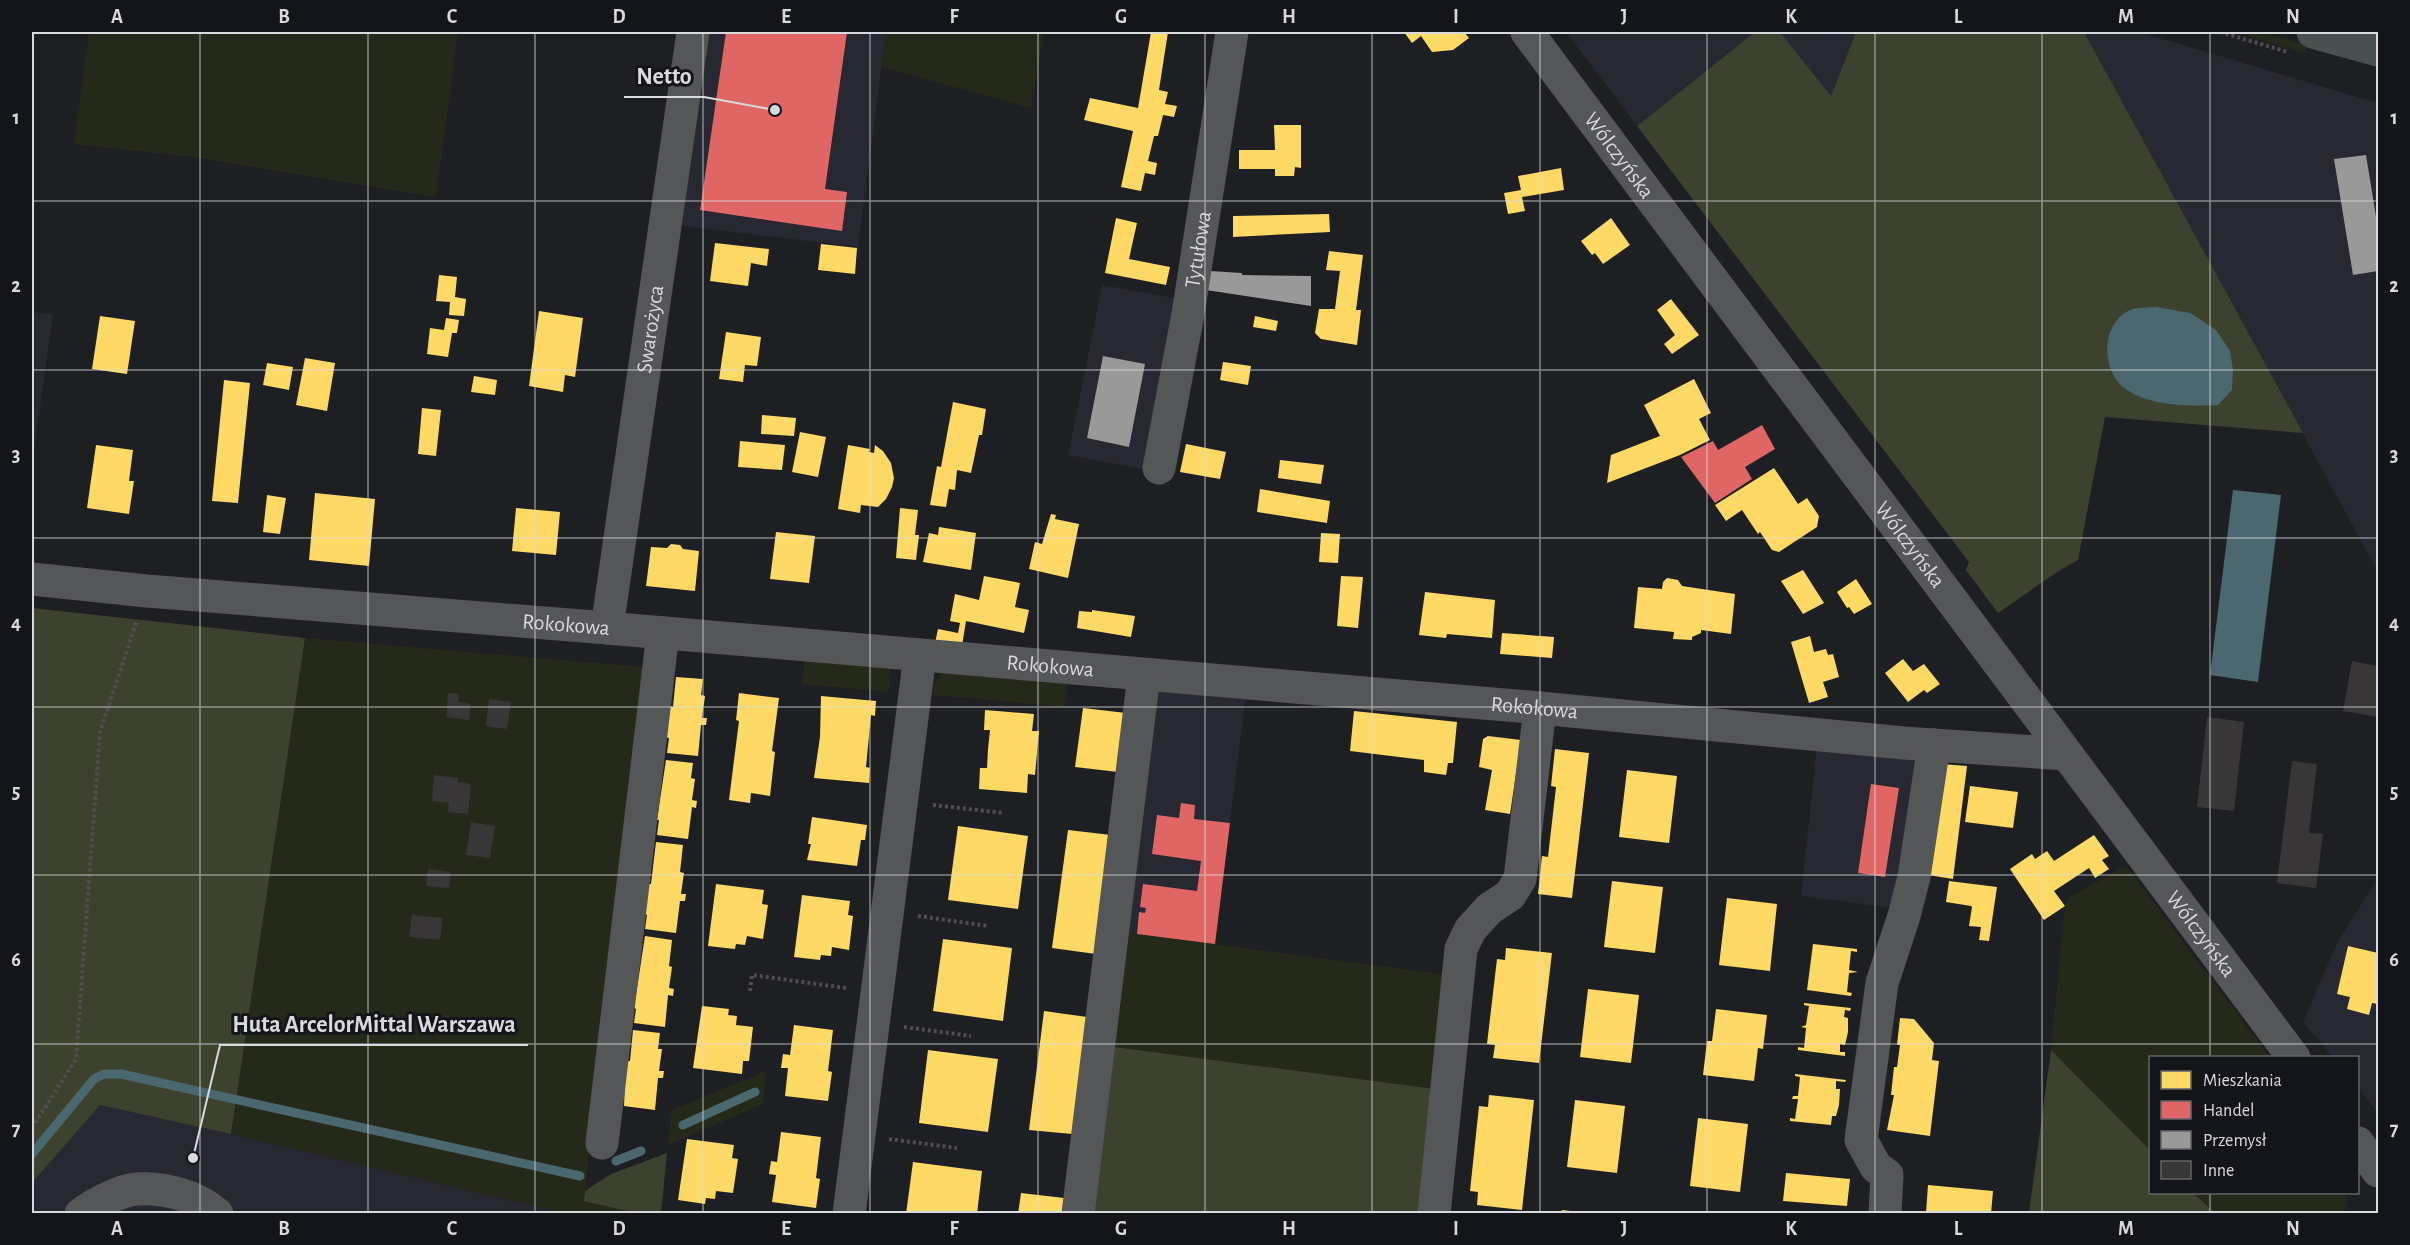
<svg xmlns="http://www.w3.org/2000/svg" width="2410" height="1245" viewBox="0 0 2410 1245" font-family="'Alegreya Sans',sans-serif">
  <style>
    .built { fill: #272832 }
    .green { fill: #25291a }
    .forest { fill: #3d422e }
    .water { fill: #4b6871 }
    .homes { fill: #ffd966 }
    .shops { fill: #e06666 }
    .industry { fill: #999 }
    .lines { fill: none; stroke-linecap: round; stroke-linejoin: round }
    .stream { stroke: #4b6871; stroke-width: 9 }
    .building { fill: #393637 }
    .path { stroke: #4f4f52; stroke-width: 4; stroke-dasharray: 3 3; stroke-linecap: butt }
    .minor { stroke: #555658; stroke-width: 33 }
    .major { stroke: #485150; stroke-width: 33 }
    .grid { fill: none; stroke: #d9dade; stroke-width: 1.5; stroke-opacity: 0.55 }
    .labels { text-anchor: middle; dominant-baseline: central; stroke-width: 6; stroke-linejoin: round; paint-order: stroke }
    .street-label { font-size: 22px; fill: #d9dade; stroke: #14151a }
    .leader { fill: none; stroke: #d9dade; stroke-width: 2 }
    .callout-dot { fill: #d9dade; stroke: #14151a; stroke-width: 2 }
    .callout-label { font-size: 24px; text-anchor: middle; font-weight: bold; fill: #d9dade; stroke: #14151a; stroke-width: 6; stroke-linejoin: round; paint-order: stroke }
    .neatline { fill: none; stroke: #d9dade; stroke-width: 2 }
    .grid-label { font-size: 20px; text-anchor: middle; font-weight: bold; fill: #d9dade }
  </style>
  <rect width="100%" height="100%" fill="#1e1f23"/>
  <path class="built" d="M702,32h184l-28,215 -182,-22z
    M1566,32h189l-118,94z
    M1780,32h76l-25,64z
    M2084,32h55l239,71v469z
    M1102,285l83,15 -38,170 -79,-15z
    M32,312l21,2 -21,152z
    M1154,686l92,7 -31,251 -92,-12z
    M1817,745l104,11 -27,152 -93,-12z
    M2378,878v236l-20,-27v-29l-25,-1 -30,-35 34,-79z
    M100,1105l131,29 333,79 -532,1v-31z"/>
  <path class="green" d="M89,32h369l-22,165 -244,-40 -118,-13z
    M886,32h158l-13,76 -150,-41z
    M2233,32h28l46,13 -2,8z
    M305,638l339,29 -60,533 52,13h-72l-333,-79z
    M805,657l85,12 -1,23 -87,-8z
    M944,669l124,9 -4,29 -131,-12v-9z
    M2126,866l144,191 -120,1v92l-99,-100 14,-144 3,-8z
    M1123,932l326,43 -14,114 -328,-43z
    M766,1071l-3,33 -95,41 4,-35z
    M2193,1193h154l-2,21 -130,-1z"/>
  <path class="forest" d="M1755,32h25l51,64 25,-64h228l219,401 -198,-16 -27,143 -21,12 -59,41 -32,-43 3,-8 -332,-436z
    M32,608l273,30 -74,496 -131,-29 -68,78z
    M1107,1046l328,43 -15,124 -333,1z
    M2051,1050l99,100v42l43,1 22,20h-186z
    M667,1153l-6,60h-25l-52,-12 1,-10 26,-17z"/>
  <path class="water" d="M2156,307l34,6 26,17 14,21 3,19 -1,20 -14,15c-28,1 -65,2 -91,-15 -26,-17 -27,-64 1,-79 7,-4 19,-3 28,-4z
    M2233,490l48,5 -23,187 -48,-7z"/>
  <path class="homes" d="M1151,32h17l-9,58 9,2 -3,12 12,2 -3,11 -11,-2 -5,21h-4l-6,25 9,2 -2,12 -10,-2 -4,18 -20,-4 12,-56 -49,-11 6,-22 48,10z
    M1404,32h60l5,6 -16,12 -21,2 -11,-16 -9,7z
    M1274,125h27v43l-6,-1 -1,9h-19v-7h-36v-19h36z
    M1561,168l3,22 -42,7 3,14 -17,3 -4,-21 17,-3 -3,-14z
    M1329,214l1,18 -97,5v-21z
    M1116,218l21,5 -8,36 41,8 -4,18 -61,-12z
    M1611,218l19,27 -27,19 -8,-11 -3,2 -11,-14z
    M715,243l54,6 -2,17 -16,-3 -3,23 -38,-5z
    M821,244l36,4 -2,26 -37,-4z
    M1329,251l34,4 -7,55h5l-4,35 -36,-6 -6,-6 4,-24h16l5,-38 -14,-1z
    M439,275l18,2 -2,20 11,2 -2,17 -15,-1 1,-13 -14,-1z
    M1671,299l28,36 -27,19 -8,-10 11,-9 -18,-25z
    M539,311l44,7 -8,59 -10,-2 -2,17 -34,-6z
    M100,316l35,5 -8,53 -35,-5z
    M1255,316l23,5 -2,10 -23,-4z
    M446,318l13,2 -2,13h-5l-4,24 -21,-3 3,-26 14,2z
    M726,332l35,5 -4,29 -12,-1 -2,17 -24,-3z
    M305,358l30,5 -8,48 -31,-6z
    M1223,362l28,4 -3,19 -28,-5z
    M267,363l26,4 -4,23 -26,-5z
    M474,376l23,4 -2,15 -24,-3z
    M1694,379l17,34 -12,6 11,21 -30,15 -73,28 4,-28 49,-19 -16,-31z
    M224,380l26,3 -12,120 -26,-2z
    M953,402l33,7 -4,26h-3l-8,38 -14,-3 -2,20 -6,-1 -3,18 -16,-2 7,-39 4,1z
    M422,408l19,2 -5,46 -18,-2z
    M762,415l34,3 -2,18 -33,-2z
    M800,432l26,5 -8,40 -26,-5z
    M740,441l45,4 -3,25 -44,-3z
    M1186,444l40,8 -6,27 -40,-7z
    M96,445l37,5 -4,31h5l-5,33 -42,-6z
    M848,445l22,4 -1,3 5,1 1,-8 8,6 8,12 3,15 -2,9 -6,12 -8,8 -17,-2 -1,8 -22,-4z
    M1280,460l44,5 -3,19 -43,-6z
    M1774,468l24,36 9,-6 12,18 -2,11 -38,25 -7,-2 -12,-18 -2,2 -16,-24 -16,11 -11,-16z
    M1260,489l70,12 -3,22 -70,-11z
    M315,493l60,6 -6,67 -60,-6z
    M267,495l19,3 -6,36 -17,-2z
    M516,508l44,4 -4,43 -44,-4z
    M900,508l18,2 -3,25h4l-3,25 -20,-2z
    M1051,514l5,1 -1,4 24,5 -11,54 -39,-9 6,-27 7,2z
    M939,527l37,6 -5,37 -48,-8 6,-29 9,2z
    M776,532l39,4 -6,47 -39,-4z
    M1321,533l19,1 -2,29 -19,-1z
    M671,544l9,1 3,4 16,2 -4,40 -49,-5 5,-39 16,1z
    M1803,570l21,33 -21,11 -22,-33z
    M984,576l36,7 -5,24 14,3 -5,23 -58,-12 -4,25 -27,-3 3,-14 20,4 2,-10 -10,-2 5,-27 24,6z
    M1341,576l22,1 -5,51 -21,-2z
    M1667,578l11,2 4,6 53,8 -4,40 -30,-4v3l-9,4v3l-19,-1 1,-7 -40,-4 4,-41 24,2 1,-7z
    M1856,579l16,25 -18,10 -5,-7 -2,1 -10,-16z
    M1425,592l70,8 -3,38 -45,-4 -1,4 -27,-3z
    M1092,610l43,6 -4,21 -54,-9 2,-17 13,1z
    M1502,633l52,4 -2,21 -52,-4z
    M1810,636l4,16 12,-3 2,6 5,-1 6,23 -16,5 5,15 -19,6 -18,-61z
    M1903,659l10,12 11,-7 16,20 -13,9 -3,-3 -16,12 -23,-29z
    M676,677l27,2 -2,16 4,1 -3,22h5l-1,7h-5l-3,31 -31,-3 2,-15 -4,-1 5,-31 3,1z
    M739,693l40,5 -7,53 3,1 -5,44 -19,-3 -1,10 -21,-3 10,-79 -3,-1z
    M821,696l55,5 -1,15 -4,-1 -5,52 4,1 -1,15 -55,-5 6,-41z
    M1083,708l43,5 -8,59 -43,-5z
    M985,710l49,4 -2,17h7l-4,44 -7,-1 -1,19 -48,-4 1,-21h7l1,-19 2,-19h-6z
    M1354,711l103,11 -4,41h-5l-2,12 -22,-3v-12l-74,-9z
    M1488,736l33,4 -11,74 -25,-4 7,-40 -13,-3 4,-28z
    M1555,749l34,4 -17,145 -34,-4 4,-38 6,1 8,-70 -5,-1z
    M666,760l27,3 -2,15 4,1 -3,21 5,1 -1,7 -4,-1 -4,32 -31,-4 2,-15h-2z
    M1941,764l26,2 -14,113 -25,-4z
    M1627,770l50,6 -8,67 -50,-6z
    M1970,786l48,6 -5,36 -48,-6z
    M812,817l55,8 -2,15h-4l-4,26 -50,-6 4,-16h-3z
    M958,826l70,10 -10,73 -70,-9z
    M1068,830l43,5 -15,119 -44,-6z
    M2094,835l15,21 -7,4 7,9 -14,9 -6,-10 -35,23 11,15 -21,14 -34,-51 22,-15 3,5 12,-8 7,10z
    M656,842l27,3 -3,27 4,1 -3,21h5l-1,7h-5l-4,32 -31,-4 2,-14 -3,-2 4,-29h3z
    M1612,881l51,6 -8,66 -51,-6z
    M1949,881l48,6 -8,54 -10,-1 2,-13 -12,-1 3,-19 -1,-1 -25,-4z
    M716,884l48,6 -2,14 6,1 -5,34 -16,-3 -2,9 -9,-1 -1,5 -27,-3z
    M802,895l48,6 -2,14 5,1 -4,34 -17,-3 -1,9 -10,-1 -1,5 -26,-3z
    M1727,898l50,6 -7,67 -51,-6z
    M645,936l27,4 -3,26 3,1 -3,21 5,1 -1,7 -5,-1 -3,32 -31,-4 2,-14 -2,-1z
    M943,939l69,9 -9,73 -70,-10z
    M1813,944l44,5v3l-6,-1 -2,19 9,2 -9,1 -2,19 5,1 -1,3 -44,-6z
    M2348,946l30,7v51l-6,-1 -3,12 -22,-6 3,-12 -13,-3z
    M1506,948l46,5 -13,110 -46,-5 2,-13 -8,-1 10,-85 8,1z
    M1588,989l51,6 -8,68 -51,-6z
    M1804,1003l47,5 -1,3 -5,-1 -1,7 4,1v14l-3,13 -5,-1v8h5v4l-47,-6v-3l6,1 2,-20 -5,-1 5,-2 3,-19 -5,-1z
    M702,1006l27,3 -1,6 9,1 -1,9 17,2 -4,34h-6l-1,13 -49,-6z
    M1716,1009l51,6 -4,34 -5,-1 -4,33 -51,-6 4,-34h5z
    M1044,1011l43,6 -15,117 -43,-4z
    M1900,1018l14,1 20,24 -2,17 7,1 -9,75 -43,-6 7,-35h-3l3,-28h3l3,-22h-3z
    M794,1025l39,5 -5,41 4,1 -4,29 -43,-5 3,-28h-7l2,-14 7,1z
    M633,1030l27,3 -2,16h4l-3,22h5l-1,7h-5l-3,32 -31,-4 2,-45h4z
    M928,1050l70,9 -10,73 -69,-9z
    M1795,1074l51,6 -1,2 -9,-1v8h4l-1,16 -3,11h-4l-1,9 -41,-4v-3l5,1 3,-20h-6l1,-3h5l2,-19 -5,-1z
    M1489,1095l45,5 -12,110 -45,-5 1,-13 -8,-1 9,-85 9,1z
    M1575,1100l50,6 -8,67 -50,-6z
    M1698,1118l50,6 -8,68 -50,-6z
    M781,1132l40,5 -5,41 4,1 -4,29 -44,-6 4,-27 -7,-1 2,-13 6,1z
    M687,1139l47,6 -2,13 6,1 -5,34 -17,-2 -1,8 -9,-1 -1,6 -27,-4z
    M913,1162l69,9 -5,43h-71z
    M1786,1173l64,6 -3,27 -64,-5z
    M1928,1185l65,6 -2,23 -65,-1z
    M1021,1193l43,5 -2,16h-44z
    M1562,1210l16,2v2h-17z"/>
  <path class="shops" d="M726,32h121l-22,157 22,3 -5,39 -142,-21z
    M1762,425l13,24 -30,18 7,12 -37,24 -34,-46 32,-16 5,9z
    M1871,784l28,4 -14,89 -27,-4z
    M1181,803l14,2 -1,14 36,4 -15,121 -78,-10 2,-22 6,1 1,-5 -6,-1 3,-23 54,7 4,-30 -49,-7 5,-39 22,3z"/>
  <path class="industry" d="M2366,155l12,74v42l-25,4 -19,-116z
    M1210,271l32,2v2l69,1v30l-105,-16z
    M1103,356l42,8 -16,83 -42,-9z"/>
  <g class="lines">
    <path class="stream" d="M683,1125l72,-33
      M32,1154l62,-75 10,-5h17l459,102
      M616,1161l25,-10"/>
  </g>
  <path class="building" d="M2352,661l26,5v51l-35,-6z
    M448,693l11,1 -1,8 13,2 -2,16 -23,-3z
    M489,699l22,3 -4,27 -21,-3z
    M2207,717l37,5 -10,89 -37,-4z
    M2292,761l25,3 -8,69 14,1 -7,54 -39,-5z
    M434,775l24,3 -1,4 14,2 -3,30 -20,-2 1,-9 -17,-2z
    M471,822l24,4 -5,32 -24,-3z
    M428,869l23,3 -2,16 -23,-2z
    M412,915l31,3 -3,22 -31,-3z"/>
  <g class="lines">
    <path class="path" d="M2220,32l68,20
      M933,805l71,8
      M918,916l70,10
      M750,991l2,-16 94,13
      M904,1027l67,9
      M32,1128l44,-69 24,-327 37,-112
      M889,1139l68,9"/>
    <g class="minor">
      <path id="s1" d="M1527,32l767,1026"/>
      <path id="s2" d="M1159,468l29,-154 44,-282"/>
      <path id="s3" d="M32,579l115,12 460,37 933,80 364,35 162,11"/>
      <path id="s4" d="M607,628l86,-596"/>
      <path d="M602,1143l61,-510"/>
      <path d="M2358,1143l20,28"/>
      <path d="M81,1214c13,-10 40,-24 56,-25 27,-2 60,7 80,25"/>
      <path d="M849,1214l71,-559"/>
      <path d="M1078,1214l66,-539"/>
      <path d="M1434,1214l27,-265 9,-19 19,-21 21,-14 10,-16 20,-171"/>
      <path d="M1885,1214l2,-39 -11,-8 -15,-27 21,-157 22,-67 10,-39 20,-132"/>
    </g>
    <path class="major" d="M2313,32l65,18"/>
  </g>
  <path class="grid" d="M200,32v1182M368,32v1182M535,32v1182M703,32v1182M870,32v1182M1038,32v1182M1205,32v1182M1372,32v1182M1540,32v1182M1707,32v1182M1875,32v1182M2042,32v1182M2210,32v1026M32,201h2346M32,370h2346M32,538h2346M32,707h2346M32,875h2346M32,1044h2346M2210,1192v22"/>
  <g class="labels">
    <g class="street-label">
      <text stroke="none"><textPath href="#s1" startOffset="154">Wólczyńska</textPath></text>
      <text stroke="none"><textPath href="#s2" startOffset="222">Tytułowa</textPath></text>
      <text stroke="none"><textPath href="#s4" startOffset="302">Swarożyca</textPath></text>
      <text stroke="none"><textPath href="#s1" startOffset="640">Wólczyńska</textPath></text>
      <text stroke="none"><textPath href="#s3" startOffset="536">Rokokowa</textPath></text>
      <text stroke="none"><textPath href="#s3" startOffset="1022">Rokokowa</textPath></text>
      <text stroke="none"><textPath href="#s3" startOffset="1508">Rokokowa</textPath></text>
      <text stroke="none"><textPath href="#s1" startOffset="1126">Wólczyńska</textPath></text>
    </g>
  </g>
  <path class="leader" d="M775 110L704 97H624M193 1158L220 1045H528"/>
  <g class="callout-dot">
    <circle cx="775" cy="110" r="6"/>
    <circle cx="193" cy="1158" r="6"/>
  </g>
  <g class="callout-label">
    <text x="664" y="84">Netto</text>
    <text x="374" y="1032">Huta ArcelorMittal Warszawa</text>
  </g>
  <rect width="2410" height="1245" fill="none" stroke="#14151a" stroke-width="66"/>
  <rect x="2149" y="1056" width="210" height="138" fill="#14151a" stroke="#636468" stroke-width="1.5"/>
  <rect x="2161" y="1071" width="30" height="18" fill="#ffd966" stroke="#636468" stroke-width="1.5"/>
  <text x="2203" y="1086" font-size="18" fill="#d9dade">Mieszkania</text>
  <rect x="2161" y="1101" width="30" height="18" fill="#e06666" stroke="#636468" stroke-width="1.5"/>
  <text x="2203" y="1116" font-size="18" fill="#d9dade">Handel</text>
  <rect x="2161" y="1131" width="30" height="18" fill="#999999" stroke="#636468" stroke-width="1.5"/>
  <text x="2203" y="1146" font-size="18" fill="#d9dade">Przemysł</text>
  <rect x="2161" y="1161" width="30" height="18" fill="#393637" stroke="#636468" stroke-width="1.5"/>
  <text x="2203" y="1176" font-size="18" fill="#d9dade">Inne</text>
  <rect x="33" y="33" width="2344" height="1179" class="neatline"/>
  <g class="grid-label">
    <text x="117" y="23">A</text>
    <text x="284" y="23">B</text>
    <text x="452" y="23">C</text>
    <text x="619" y="23">D</text>
    <text x="786" y="23">E</text>
    <text x="954" y="23">F</text>
    <text x="1121" y="23">G</text>
    <text x="1289" y="23">H</text>
    <text x="1456" y="23">I</text>
    <text x="1624" y="23">J</text>
    <text x="1791" y="23">K</text>
    <text x="1958" y="23">L</text>
    <text x="2126" y="23">M</text>
    <text x="2293" y="23">N</text>
    <text x="16" y="124">1</text>
    <text x="2394" y="124">1</text>
    <text x="16" y="292">2</text>
    <text x="2394" y="292">2</text>
    <text x="16" y="461">3</text>
    <text x="2394" y="461">3</text>
    <text x="16" y="629">4</text>
    <text x="2394" y="629">4</text>
    <text x="16" y="798">5</text>
    <text x="2394" y="798">5</text>
    <text x="16" y="966">6</text>
    <text x="2394" y="966">6</text>
    <text x="16" y="1135">7</text>
    <text x="2394" y="1135">7</text>
    <text x="117" y="1235">A</text>
    <text x="284" y="1235">B</text>
    <text x="452" y="1235">C</text>
    <text x="619" y="1235">D</text>
    <text x="786" y="1235">E</text>
    <text x="954" y="1235">F</text>
    <text x="1121" y="1235">G</text>
    <text x="1289" y="1235">H</text>
    <text x="1456" y="1235">I</text>
    <text x="1624" y="1235">J</text>
    <text x="1791" y="1235">K</text>
    <text x="1958" y="1235">L</text>
    <text x="2126" y="1235">M</text>
    <text x="2293" y="1235">N</text>
  </g>
</svg>
